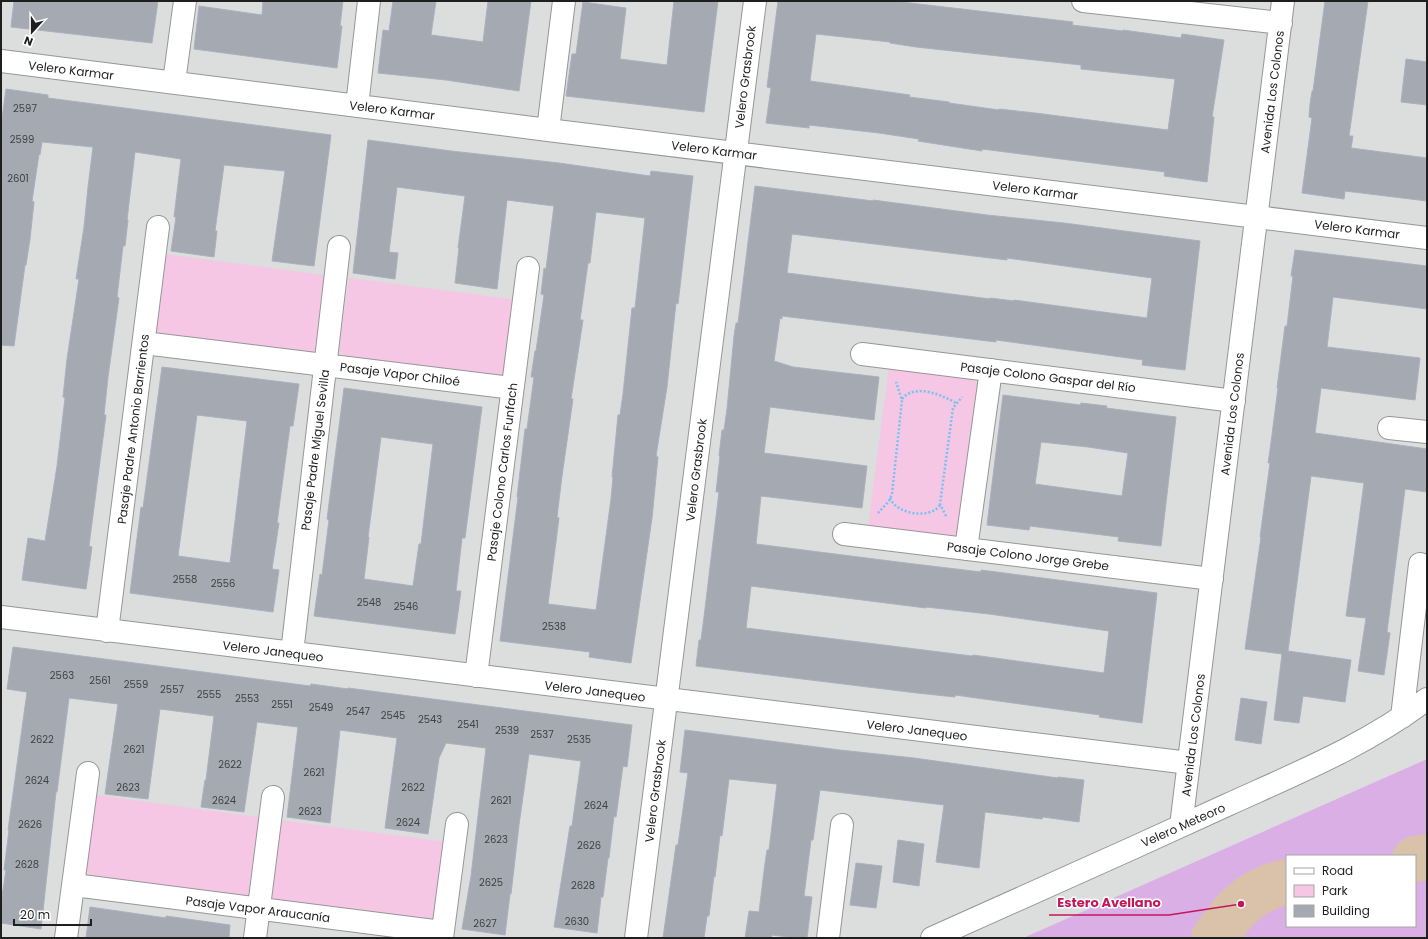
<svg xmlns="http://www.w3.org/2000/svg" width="1428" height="939" viewBox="0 0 1428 939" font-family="Poppins,sans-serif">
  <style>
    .residential { fill: #dcdddd }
    .grass { fill: #daafe6; fill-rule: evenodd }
    .park { fill: #f6c6e5 }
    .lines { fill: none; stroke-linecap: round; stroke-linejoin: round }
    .river { stroke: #dac1a9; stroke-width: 46 }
    .building { fill: #a5a9b1; stroke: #a9b0c0; fill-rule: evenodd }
    .street-casing { stroke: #969696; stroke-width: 24 }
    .path { stroke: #74c3f2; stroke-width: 2.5; stroke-dasharray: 2 2; stroke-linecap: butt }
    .street { stroke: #fff; stroke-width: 22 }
    .labels { text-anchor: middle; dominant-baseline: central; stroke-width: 3; stroke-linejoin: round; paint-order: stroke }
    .number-label { font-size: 10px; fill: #404244 }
    .street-label { font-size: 12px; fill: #1f1f1f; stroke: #fff }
    .leader { fill: none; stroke: #c2185b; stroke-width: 1.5 }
    .callout-dot { fill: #c2185b; stroke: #fff; stroke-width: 1.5 }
    .callout-label { font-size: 13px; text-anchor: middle; font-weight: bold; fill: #c2185b; stroke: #fff; stroke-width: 3; stroke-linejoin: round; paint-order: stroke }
  </style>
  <rect width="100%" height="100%" fill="#e6e6ef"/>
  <path class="residential" d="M1,1h1426v758l-404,179h-1022z"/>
  <path class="grass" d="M1427,759v179h-404zM1287,856h128v70h-128z"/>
  <path class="park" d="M164,254l167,22 -8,73 -8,5 -155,-20 -7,-7z
    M349,278l169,22 -11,74 -6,4 -155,-21 -7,-6z
    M889,366l82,11 7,8 -18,147 -10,6 -82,-11z
    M96,795l167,23 -8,73 -8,6 -156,-21 -6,-7z
    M278,820l169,22 -10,74 -7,5 -155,-21 -7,-7z"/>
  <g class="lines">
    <path class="river" d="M1415,859l12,-2
      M1214,938c7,-10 19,-27 28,-34 12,-11 29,-19 45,-22"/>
  </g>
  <path class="building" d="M14,1h144l-6,42 -141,-16z
    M263,1h80l-3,25h2l-5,42 -143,-19 5,-43 63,9z
    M393,1h43l-5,34 52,7 5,-41h43l-12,90 -73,-11 -68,-7 5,-43 6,1z
    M674,1h44l-14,111 -138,-16 6,-42h4l7,-52 43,6 -6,51 47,6z
    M778,1h115l180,21 -1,3 51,6v-1l58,8 1,-4 42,6 -12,77h2l-7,65 -43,-6 1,-4 -144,-18 -39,-5v2l-64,-10 1,-2 -40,-6 -70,-8v3l-43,-5 5,-35 -4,-1zM816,34l74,8v1l26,4 165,18v4l94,10 -7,51 -133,-17 -36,-4v1l-50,-7v-1l-40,-5 1,-2 -100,-14z
    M1325,1h43l-19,135h4l-2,12 76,10v43l-82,-10 -1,8 -42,-6 10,-75 -3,-1 1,-13 2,-13h1z
    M1406,59l21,3v43l-26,-3z
    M6,89l42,6v3l283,37 -17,131 -42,-5 13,-90 -61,-6 -9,66h2l-3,26 -43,-6 5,-34h-2l7,-58 -46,-7 -8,68h1l-3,26h-2l-6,51 2,1 -11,79 -4,38h2l-17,131 3,1 -6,42 -64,-9 6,-42 17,3 12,-75 8,-68 -2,-1 4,-38 12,-80h-3l8,-52 4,-40 5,-40 -51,-5 -2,13 -1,-1 -7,47 2,1 -4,37 -4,26h-1l-11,81 -13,-1v-219z
    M368,140l83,11 108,12 91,13 1,-5 42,5 -15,128 -2,-1 -9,84 -11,69 2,1 -6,61 -21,145 -42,-6 1,-5 -90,-11 18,-144h-1l5,-42 3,-26h2l7,-52h-3l4,-26h1l8,-56 -3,-1 3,-26 2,1 8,-63 -47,-6 -10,89 -42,-6 4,-35h-1l7,-52 -68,-9 -8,65 9,1 -3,26 -42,-6zM596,212l49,6 -10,90h-3l-9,86 -3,21h-2l-6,62h1l-2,22 -15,111 -48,-6 11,-86 -2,-1 5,-41 11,-77h-2l12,-79h-3l8,-57h2z
    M755,186l118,15v-1l114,15 77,8 136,18 -15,129 -43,-5 1,-5 -147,-20v2l-214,-26v3l-2,-1 -6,43 19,6 86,10 -5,43 -104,-13 -6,46 103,13 -5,42 -101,-12 -5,48 150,19 75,9v-2l176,23 -15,130 -43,-6 1,-2 -145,-20v2l-38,-4 -221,-27 3,-26h2l3,-23 15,-125h-3l4,-36h-1l3,-26h2l3,-21 7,-73 2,-13h2zM792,234l215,26v-2l145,20 -5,40 -133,-18v1l-24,-3v1l-203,-26zM751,586l175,22v-1l63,7 120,17 -5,42 -131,-18 -1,1 -226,-28z
    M1295,250l132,16v43l-94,-12 -6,50 93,11 -5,42 -94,-12 -6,45 112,16v43l-22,-3 -18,143 3,1 -6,42 -26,-4 8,-53 -20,-2 18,-133 -53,-7 -23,175 63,9 -6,42 -42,-6 -4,27 -25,-3 8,-66 -37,-5 16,-112h-1l10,-74h-2l2,-13 8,-62h-1l8,-62h2l6,-50h-2z
    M162,367l137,17 -6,42h-3l-13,97h2l-7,46 7,1 -6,42 -143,-19 11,-86 2,1zM197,415l50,6 -17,142 -52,-7z
    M344,388l138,19 -17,131h-3l-6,53h5l-6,43 -141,-18 6,-42 2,1 7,-55 -2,-1zM381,437l52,7 -12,100h-2l-6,42 -49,-7 5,-42h-1z
    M1003,395l77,10 1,-2 26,3 -1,2 70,9 -15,129 -43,-5 1,-4 -89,-11 -1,4 -42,-5zM1041,442l47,5 40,6 -6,43 -87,-12z
    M13,647l297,39 1,-2 37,5v-1l284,37 -5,42 -4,-1 -7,51 -2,-1 -5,42h-1l-5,39h-2l-4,36 -43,-6 16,-101h2l9,-65 -52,-7 -10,71 -8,69h-1l-5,41 -43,-6 9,-53 15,-128 -40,-5 -7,15 -11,76 -43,-6 12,-90 -57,-8 -10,93 -43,-6 11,-90 -41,-5 -13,90 -43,-5 4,-27h1l8,-64 -54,-7 -12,90 -43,-5 13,-90 -49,-6 -12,94h-1l-15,137 -40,-6v-20l5,-33h-2l5,-40h-1l19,-138 -20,-3z
    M1241,698l26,4 -6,42 -26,-4z
    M685,730l155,20 74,8 144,20v-1l26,3 -5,42 -36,-5 -1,2 -57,-7 -6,56 -43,-6 8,-57 -124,-15 -7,50h-2l-7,56 8,1 -5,41h-11l-24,-3 -1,3h-26l4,-27 10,1 6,-49 2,-13h2l8,-66 -48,-5 -7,57 -2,-1 -5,42 -1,-1 -5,40h-2l-3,22h-41l13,-93h2l10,-72 -8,-1z
    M898,840l26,4 -5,42 -26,-4z
    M856,863l26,3 -6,42 -26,-3z
    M90,907l76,11v-2l64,9 -1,13h-143z"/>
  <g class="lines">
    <defs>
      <path id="street" d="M1083,1l198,22
        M1,61l547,69 879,108
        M174,82l11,-81
        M357,106l12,-105
        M548,130l16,-129
        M144,343l368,45
        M862,354l372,47
        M1389,428l38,4
        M844,534l368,45
        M966,549l25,-179
        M1,617l1188,146
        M107,631l51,-404
        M292,653l47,-406
        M476,676l52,-408
        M1402,717l18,-153
        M1181,826l102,-825
        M74,885l368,47
        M66,938l22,-165
        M255,938l18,-141
        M442,938l15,-114
        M636,938l119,-937
        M828,938l14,-113
        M932,938c99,-44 197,-88 295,-133 68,-31 140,-60 200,-106"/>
    </defs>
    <use href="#street" class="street-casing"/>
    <path class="path" d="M902,399c13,-16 40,-4 54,4
      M890,498c6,16 40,22 50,7
      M878,513l11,-12 3,-7 10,-94 -6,-18
      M946,516l-6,-12 13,-96 9,-11"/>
    <use href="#street" class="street"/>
  </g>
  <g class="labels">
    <g class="number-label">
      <text x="25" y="108">2597</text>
      <text x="22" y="139">2599</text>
      <text x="18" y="178">2601</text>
      <text x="185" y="579">2558</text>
      <text x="223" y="583">2556</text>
      <text x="369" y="602">2548</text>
      <text x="406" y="606">2546</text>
      <text x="554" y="626">2538</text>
      <text x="62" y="675">2563</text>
      <text x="100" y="680">2561</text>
      <text x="136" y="684">2559</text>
      <text x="172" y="689">2557</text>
      <text x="209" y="694">2555</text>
      <text x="247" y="698">2553</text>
      <text x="282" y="704">2551</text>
      <text x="321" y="707">2549</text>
      <text x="358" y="711">2547</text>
      <text x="393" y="715">2545</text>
      <text x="430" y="719">2543</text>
      <text x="468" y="724">2541</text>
      <text x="507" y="730">2539</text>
      <text x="542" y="734">2537</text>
      <text x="42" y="739">2622</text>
      <text x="579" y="739">2535</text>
      <text x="134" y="749">2621</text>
      <text x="230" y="764">2622</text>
      <text x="314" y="772">2621</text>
      <text x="37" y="780">2624</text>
      <text x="128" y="787">2623</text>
      <text x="413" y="787">2622</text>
      <text x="224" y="800">2624</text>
      <text x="501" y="800">2621</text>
      <text x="596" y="805">2624</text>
      <text x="310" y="811">2623</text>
      <text x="408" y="822">2624</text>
      <text x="30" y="824">2626</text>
      <text x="496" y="839">2623</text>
      <text x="589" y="845">2626</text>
      <text x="27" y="864">2628</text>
      <text x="491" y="882">2625</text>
      <text x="583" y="885">2628</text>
      <text x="577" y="921">2630</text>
      <text x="485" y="923">2627</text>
    </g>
    <g class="street-label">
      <text transform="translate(71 70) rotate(7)">Velero Karmar</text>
      <text transform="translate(745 77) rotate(-83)">Velero Grasbrook</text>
      <text transform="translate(1272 92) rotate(-83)">Avenida Los Colonos</text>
      <text transform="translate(392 110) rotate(7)">Velero Karmar</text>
      <text transform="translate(714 150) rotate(7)">Velero Karmar</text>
      <text transform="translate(1035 190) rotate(7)">Velero Karmar</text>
      <text transform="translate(1357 229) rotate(7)">Velero Karmar</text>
      <text transform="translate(400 374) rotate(7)">Pasaje Vapor Chiloé</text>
      <text transform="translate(1048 377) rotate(7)">Pasaje Colono Gaspar del Río</text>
      <text transform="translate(1232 414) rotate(-83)">Avenida Los Colonos</text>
      <text transform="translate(133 429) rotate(-83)">Pasaje Padre Antonio Barrientos</text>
      <text transform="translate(315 450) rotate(-83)">Pasaje Padre Miguel Sevilla</text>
      <text transform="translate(696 470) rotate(-83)">Velero Grasbrook</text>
      <text transform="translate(502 472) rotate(-83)">Pasaje Colono Carlos Funfach</text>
      <text transform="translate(1028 556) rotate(7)">Pasaje Colono Jorge Grebe</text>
      <text transform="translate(273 651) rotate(7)">Velero Janequeo</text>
      <text transform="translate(595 691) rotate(7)">Velero Janequeo</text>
      <text transform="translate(917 730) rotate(7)">Velero Janequeo</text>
      <text transform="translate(1193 735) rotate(-83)">Avenida Los Colonos</text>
      <text transform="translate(655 791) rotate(-83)">Velero Grasbrook</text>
      <text transform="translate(1183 825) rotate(-24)">Velero Meteoro</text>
      <text transform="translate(258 909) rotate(7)">Pasaje Vapor Araucanía</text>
    </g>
  </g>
  <path class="leader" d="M1241 904L1169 915H1049"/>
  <circle class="callout-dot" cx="1241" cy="904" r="4"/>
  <g class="callout-label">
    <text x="1109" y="907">Estero Avellano</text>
  </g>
  <rect width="1428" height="939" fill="none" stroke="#1f1f1f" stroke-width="4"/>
  <rect x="1286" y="855" width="130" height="72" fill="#ffffff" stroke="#a5a5a5"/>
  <rect x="1294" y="868" width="20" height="6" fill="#ffffff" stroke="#a5a5a5"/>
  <text x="1322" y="875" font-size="12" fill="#1f1f1f">Road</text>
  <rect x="1294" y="885" width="20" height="12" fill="#f6c6e5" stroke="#a5a5a5"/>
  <text x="1322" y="895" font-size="12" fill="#1f1f1f">Park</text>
  <rect x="1294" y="905" width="20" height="12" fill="#a5a9b1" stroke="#a5a5a5"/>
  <text x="1322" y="915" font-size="12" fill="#1f1f1f">Building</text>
  <g transform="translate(32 32) rotate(201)" stroke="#ffffff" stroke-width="3" paint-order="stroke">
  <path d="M0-3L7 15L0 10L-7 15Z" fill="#1f1f1f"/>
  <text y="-6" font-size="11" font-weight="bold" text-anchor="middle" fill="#1f1f1f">N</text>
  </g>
  <path d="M14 919v6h77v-6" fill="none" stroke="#1f1f1f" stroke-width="2"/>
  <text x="20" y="919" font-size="12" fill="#1f1f1f" stroke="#ffffff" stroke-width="3" paint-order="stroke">20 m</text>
</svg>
